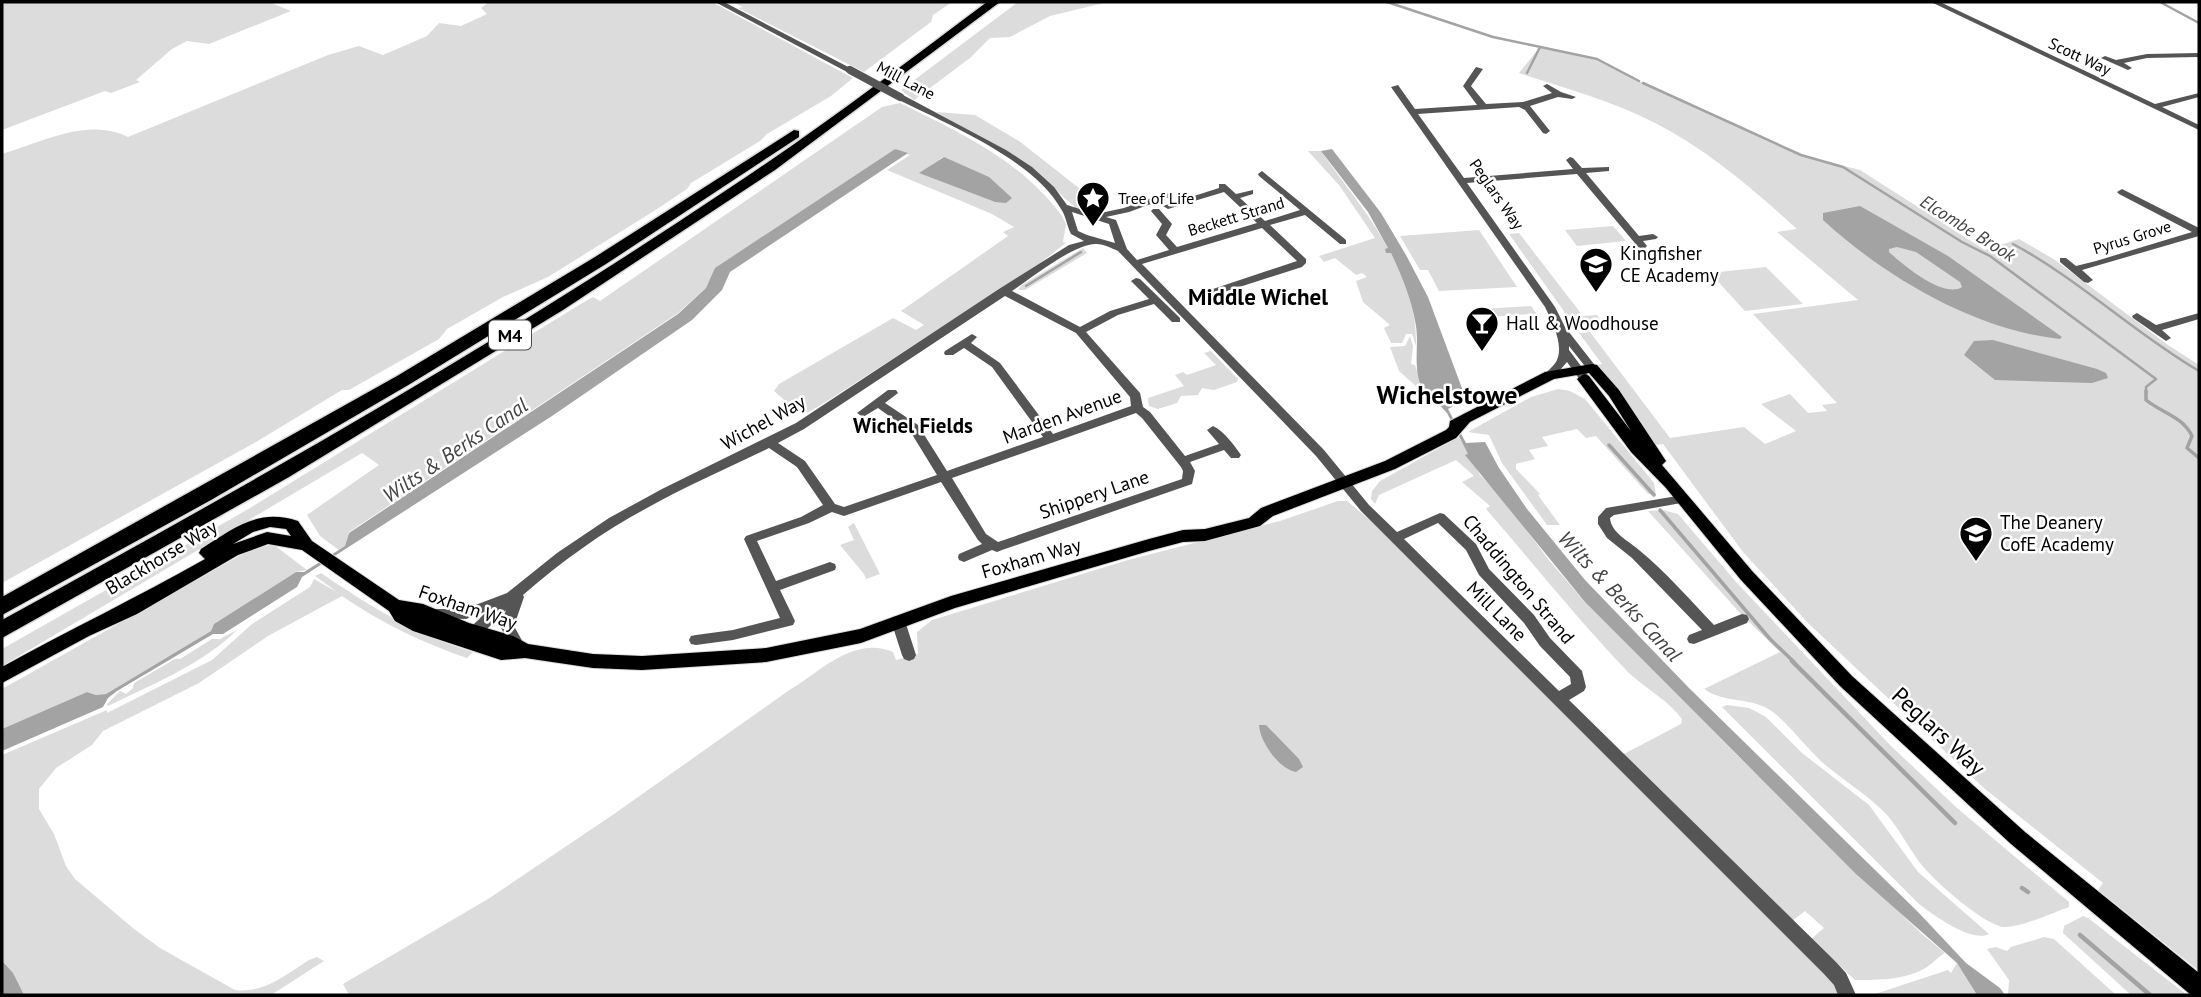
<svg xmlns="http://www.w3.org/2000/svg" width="2201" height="997" viewBox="0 0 2201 997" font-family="'PT Sans',sans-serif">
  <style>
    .green { fill: #dcdcdc; fill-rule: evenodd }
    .water { fill: #a3a3a3; fill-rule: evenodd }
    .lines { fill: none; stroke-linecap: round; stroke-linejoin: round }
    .stream-far2 { stroke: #a3a3a3; stroke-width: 2.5 }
    .stream-far1 { stroke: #a3a3a3; stroke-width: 3.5 }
    .stream { stroke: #a3a3a3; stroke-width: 4.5 }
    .major-casing { stroke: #dbdbdb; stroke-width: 2 }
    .highway-casing { stroke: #dbdbdb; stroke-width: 3 }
    .minor { fill: #555; fill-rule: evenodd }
    .major { fill: #000; fill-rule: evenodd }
    .highway { fill: #000; fill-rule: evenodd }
    .minor-bridge { stroke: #555; stroke-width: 8 }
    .labels { text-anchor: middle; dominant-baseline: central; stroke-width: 5; stroke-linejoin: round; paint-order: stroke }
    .far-street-label { font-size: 16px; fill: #000; stroke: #fff }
    .far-poi-label { font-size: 16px; fill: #000; stroke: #fff; text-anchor: start }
    .far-water-label { font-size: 18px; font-style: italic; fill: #444; stroke: #fff }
    .shield { fill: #fff; stroke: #4c4c4c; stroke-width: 2 }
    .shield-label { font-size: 18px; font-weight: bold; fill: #000 }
    .poi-label { font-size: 19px; fill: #000; stroke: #fff; text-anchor: start }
    .street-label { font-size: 19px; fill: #000; stroke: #fff }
    .neighbourhood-label { font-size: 21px; font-weight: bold; fill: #000; stroke: #fff }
    .water-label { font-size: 21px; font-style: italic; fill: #444; stroke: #fff }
    .quarter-label { font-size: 23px; font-weight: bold; fill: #000; stroke: #fff }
    .near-street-label { font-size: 23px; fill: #000; stroke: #fff }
    .district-label { font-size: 26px; font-weight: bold; fill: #000; stroke: #fff }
  </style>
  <rect width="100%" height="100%" fill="#fff"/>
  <path class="green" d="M2,2h267l22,9 -82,33 -22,-3 -15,8 -36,31 4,2 -29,11 -6,-2 -103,39z
    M489,2l225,1 139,75 -22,18 -64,38 -7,7 -69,42 -4,6 -33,22 -106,66 -45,20 -56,32 -8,10 -90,51h-7l-86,52 -254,141v-429c40,-12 86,-37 126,-17l200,-82 31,-9 24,9 44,-19 12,-13 22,3 26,-12 -6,-6z
    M732,2h220l-19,13 -2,7 -67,50 -126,-64 5,-1z
    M1018,2h90l-58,14 -40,21 -20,1 -20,20 -56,42 -13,-10z
    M1540,47l64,15 48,26 87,37 62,30 59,15 125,80 34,-11 36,21 113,85 31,20v606l-101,-81 5,-7 -118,-94 -176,-165 -66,-72 -80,-108 -9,1 -57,-80 5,-1 -23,-31 11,-1 80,106 74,-11 21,17 31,-13 -35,-27 29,-10 18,19 19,-2 -5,-6 15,-2 -84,-89 105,-14 -81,-68 20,-3c-43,-39 -89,-79 -142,-106 -42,-22 -91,-35 -136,-50z
    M900,103c59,29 122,58 162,113l4,8 -3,18 3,1 -26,20 -211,137 -22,13 -5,-8h-12l-16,-14 5,-7 114,-66 23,12 8,-5 -23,-14 107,-75 -5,-4 11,-5 -22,-13 -105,-44 23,-15 -15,-6 -179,119 -10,20 -28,25 -329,219 -4,14 -6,4 -19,-14 -13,-21 72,-50 -17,-12 -360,213v-17l243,-138 334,-206 14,-8 7,4 282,-194zM943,157l52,45 -75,-29z
    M936,112l39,3 44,26 79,62 13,4 -32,4 -52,-47z
    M1308,151h13c41,59 97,118 95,195l-4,-12h-6l-4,9h-11l-7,-15 6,-3 -27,-23 -7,-21 11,-4 -5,-4 -6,2 -21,-17 -11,4 -5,-6 56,-18 -36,-53z
    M1613,226l13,15 -49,5 -12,-16z
    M1479,230l38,57 -78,4 -11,-21h-8l-20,-34z
    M1519,233l64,83 14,-1 4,6 -28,3 -64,-90z
    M1083,248l4,5 -62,37h-7l4,-5z
    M1766,267l37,37 -58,7 -35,-38z
    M1531,306l9,12 -8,1 -3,-5 -40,3 -4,-1 -3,-7z
    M1410,336l3,10 -2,18 4,1 7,21 -4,2 -19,-17 -9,-24 15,-1z
    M1211,351l27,28 -1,3 -23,8 -12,-2 -4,7 -17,1 -4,7 -19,6 -9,-3 -1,-8 36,-12 -9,-11 8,-3 4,3 29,-10 -12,-12z
    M1558,389l12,2 15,8 69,84 2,11h-8l-52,-58 -10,2 -9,-9 -35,8 6,9 -19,4 6,9 -19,5v5l24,25 -2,1 22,30h-13l-45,-62 -13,-28 -21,-3 63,-35z
    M1459,437l21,38 21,21 47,63 37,43 153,154 184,178 23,19c-7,4 -12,10 -18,14 -20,13 -49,13 -72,13l-44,-41 13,-11 -19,-17 -13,10 -170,-166 59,-31 1,-5c-14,-19 -36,-30 -53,-46 -50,-52 -96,-110 -143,-164l4,-3 -28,-24 12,-6 -18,-16 -77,35 -4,9 -4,-5 1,-8 8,-10z
    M1338,501h9l24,20 459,454 9,16 -2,4h-1488l-6,-11 145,-85 126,-85 174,-123c31,-18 65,-56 105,-39l3,8 22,-6 -1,-22 15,-12 196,-60 152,-39z
    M1663,510l15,4 59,69 154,163 66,62 112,94v5c-15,5 -57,25 -70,19 -22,-8 -56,-38 -72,-55 -16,-17 -25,-39 -40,-56 -18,-19 -38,-31 -58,-47 -20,-16 -35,-39 -56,-56 -22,-16 -48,-8 -69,-23l76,-37 -40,-39 -92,-102z
    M854,523l26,51 -14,5 -2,-5 -24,-29 14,-5 -6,-13z
    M274,545l33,25 -11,2 -82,52 -3,7 -105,63 -10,1 -9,-3 -85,37v-40l237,-133 24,-10z
    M321,573c49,33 94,62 152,79l-6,6c-44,-15 -86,-35 -125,-62l-74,40 -69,47 -96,48 -11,14 -36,23 -17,21v20l15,25 12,32 9,13 59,50 26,19 75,42c28,4 52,-16 74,-30l8,-3 7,4 -53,34h-269v-240l105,-45v3l105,-53 40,-36 58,-37 4,-8 23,13 -22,-16z
    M237,630c-36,35 -84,54 -129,76l-1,-2 13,-13 6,3 7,-6 1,-5 41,-24h5l32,-20h8z
    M1727,705l22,3 17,9 36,36 67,52 49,67 71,62c-17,9 -56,-19 -70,-30l-197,-197z
    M2083,916l5,2 99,77h-56l-68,-62 1,-7z
    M2044,937l10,2 62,56h-108l1,-15 -22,-31 9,-2 11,4 4,-4z
    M1957,963l20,32h-105l76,-25 3,3z"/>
  <path class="water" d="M895,149l13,4 -178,119 -8,18 -30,30 -140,96 -250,161 -5,10 -74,47h-10l-96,57 -9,7 -5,9 -101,44v-22l85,-37 9,3 10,-1 105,-63 3,-7 82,-52h8l41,-26 4,-13 329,-219 28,-26 9,-20z
    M1332,149l49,64 25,42 22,42 38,102 -18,10 18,34 19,-1 14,26 28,41 58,71 104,108 229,224 48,51 34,25 5,7h-28l-20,-32 -101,-89 -271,-272 -120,-147 3,-1 -21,-41 -15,-16 -3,1 -11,-10 3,-2c-8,-21 -2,-39 -5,-60 -4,-26 -14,-50 -25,-73h-5l-1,-4 3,-1 -20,-36 -47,-61z
    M944,157l45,20 23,21 -6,5 -11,-1 -76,-29z
    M1860,206l88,50 114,81 -2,2c-85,-9 -175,-62 -237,-119v-7zM1897,247l19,5 44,30 2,5c-18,12 -59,-22 -73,-35v-3z
    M1993,340l104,29 9,4 2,5 -16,5 -97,-3 -31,-25 10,-14z
    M1259,725h7l33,34 4,8 -7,5c-17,-3 -36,-30 -37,-47z
    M2,961l11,12 11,22h-22z"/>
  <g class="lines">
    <path class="stream-far2" d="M1387,2l106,35 104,22 42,22
      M2160,2l39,21
      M1527,73l13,-26
      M1643,83l158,72 42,12 119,75 28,14 166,123 -10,8v6
      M2013,244c67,36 121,89 186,127
      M1026,286l55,-34"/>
    <path class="stream-far1" d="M2146,391v9c16,13 36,16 46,36l-5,12 12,10
      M1609,445l45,50
      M1660,510l110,129 24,23"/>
    <path class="stream" d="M1792,661l163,162
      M2022,888l6,4
      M2080,935l70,60"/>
    <defs>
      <path id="major" d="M1592,364l5,1 22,25 47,71 -4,4 91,107 99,104 173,156 174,141v22h-8l-180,-151 -171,-158 -99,-106 -75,-92 -35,-36 -54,-73 7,-5 5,2 42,55 -22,-35 -20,-23 -35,6 -84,43 -14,16 -61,31 -122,47 -13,10 -55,15 -22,1 -34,9 -194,57 -94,35 -95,19 -124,8 -49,-2 -68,-10 -24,2 -88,-29 -18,-10 -6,-10 -87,-61 -34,-6 -30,11 -101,59 -48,22 -87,47v-16c67,-37 136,-70 203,-108l-6,-6 2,-4c33,-21 57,-41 97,-28l14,20 87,59 24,4 46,19 44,13 15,8 65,10 49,2 124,-8 94,-19 91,-33 198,-57 34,-9 22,-1 44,-11 12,-10 124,-47 61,-31 3,-3 1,-6 95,-49zM270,527l16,2 5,7 -24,-4 -34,12 20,-12z"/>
      <path id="highway" d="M987,2h13l-225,168 -212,140 -274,167 -287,161v-18c248,-136 494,-275 729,-433 88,-58 172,-122 256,-185z
        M794,130l5,1v6l-193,127 -196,120 -199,116 -209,115v-18l395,-221 198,-119z"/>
    </defs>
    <use href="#major" class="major-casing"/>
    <use href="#highway" class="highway-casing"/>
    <path class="minor" d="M715,2h9l130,68 -7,2z
      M1931,2h9l215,102 44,-11v4l-37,10 37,18v5z
      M2199,53v4l-52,1 -23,5 8,5 -4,2 -27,-12 4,-2 11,4 31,-6z
      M1476,67l7,2 -12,17 15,18 37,-2 29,-9 -9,-7 4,-2 14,8 15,5 -4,2 -14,-2 -28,9 20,25 -4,3 -3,-1 -18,-23 -6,-3 -101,7 46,64 109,-9 -7,-9 4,-3 3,1 9,10 27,-1v4l-23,2 53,63 14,-2 5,3 -2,2 -13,2 4,5 -2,2h-6l-62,-74 -110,9 88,124 10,20 32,41 -1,2h-8l-19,-24v4l21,28 -2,2h-8l-13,-18 -13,15h-8l-2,-2c4,-4 9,-9 12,-13 9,-16 -4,-40 -11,-55l-154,-220 7,-2 17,24 62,-4 -14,-19z
      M897,95h6l103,55 26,17 22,20 13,18 29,9 28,-6 40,-15h6v4l-41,15 -23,5 10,3 11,29 10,11 32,-10 -13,-15 6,-11 -11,-13 2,-2h6l13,15 -6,11 11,12 80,-24 -33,-31 -56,17 -5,-3 56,-18v-4h6l11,10 17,-4v4l-13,4 25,23 35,-11 -41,-34 -1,-2 4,-3 84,69v4h-6l-35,-29 -35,10 36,34v4l-4,4 -106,34 -4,-1v-4l105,-35 -35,-33 -120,36 182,186 45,55 28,27 43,-19 4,1 32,30 13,25 45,46 16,23 32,33 4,16 -2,4 -15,9 267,262 10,11 10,22h-18l-4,-10 -10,-11 -463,-463 -45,-55 -198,-205c-7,-3 -14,-7 -21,-7 -21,-2 -67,35 -85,47l68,36 30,-16 39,-12 -18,-18 5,-3 4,1 40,39v4h-8l-18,-18 -36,11 -32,17 54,61 3,14 7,5 35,44 34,-12 -12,-14 6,-4c11,5 21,19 28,29l-2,3h-8l-7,-8 -34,12 5,9 -3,13 -190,66 -5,2 -5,-2 -28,12 -5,-2 -1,-3 1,-3 23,-10 -4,-4 -37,-58 -97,34 -12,-4 -23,11 -52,18 19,40 54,-19 5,2 1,3 -1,3 -55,20 15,31 -2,4 -60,15 -37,5 -5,-1 -2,-4 2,-4 5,-1 37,-5 47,-12 -36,-79 2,-3 55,-19 22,-12 -26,-38 -28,-19c-41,20 -83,38 -122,60 -45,24 -86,54 -124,87l1,2 -10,29 11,20 -2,4 -5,1 -5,-1 -13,-24 6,-16 -32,32 -5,1 -5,-1 -2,-4 2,-4 23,-23 -21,8 -37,-1 -2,-4 2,-4 5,-1h31l42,-16 50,-40 52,-35 53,-29 134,-66 203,-134 70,-44 15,-4 -13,-7c-4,-8 -5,-18 -10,-25 -28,-50 -114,-85 -164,-110zM1072,212l37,12 6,19 -28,-8 -9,-4zM1005,296l71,37 54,64 1,9 -78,28 -53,-71 -29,-20 6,-6 -5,-3 -27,17 -1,2 1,2h8l11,-7 28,19 51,70 -96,34 -29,-46 -33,-22 13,-10 -2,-3h-8l-31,23 6,4 15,-9 32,23 27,44 -93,32 -9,-3 -30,-43 -27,-18 26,-14zM1136,413l6,5 39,49 2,4 -1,8 -184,63 -12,-8 -34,-56zM1438,523l28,27 13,25 45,48 16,23 30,31 1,7 -12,7 -155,-152z
      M2122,189l77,39v8l-117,34 11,10 -5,3 -4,-1 -24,-20v-4h6l10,8 20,-5 96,-29 -73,-38 -2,-2z
      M2137,313l19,12 43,-12v6l-37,11 9,8 -5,3 -33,-23 -1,-2z
      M1683,495l6,4 -2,3 -73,13 -4,3c1,15 19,23 29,32 27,22 51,50 75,75l28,-11 5,1 2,4 -2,4 -53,21 -5,-1 -2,-4 2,-4 13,-5 -70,-72 -25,-20 -9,-14v-7l8,-9z
      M898,616l5,1 2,4 11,34 -2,4 -5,2 -5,-2 -2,-4 -11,-34 2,-4z"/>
    <use href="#major" class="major"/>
    <use href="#highway" class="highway"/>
    <path class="minor-bridge" d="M850,70l50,27"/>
  </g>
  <defs>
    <symbol id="sight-pin" viewBox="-11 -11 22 30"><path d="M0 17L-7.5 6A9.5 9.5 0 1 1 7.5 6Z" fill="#000" stroke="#fff"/><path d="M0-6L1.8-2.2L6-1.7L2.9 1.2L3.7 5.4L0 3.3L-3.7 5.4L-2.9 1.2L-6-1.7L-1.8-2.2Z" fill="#fff"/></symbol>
    <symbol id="school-pin" viewBox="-11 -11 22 30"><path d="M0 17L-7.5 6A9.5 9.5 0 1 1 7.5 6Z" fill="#000" stroke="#fff"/><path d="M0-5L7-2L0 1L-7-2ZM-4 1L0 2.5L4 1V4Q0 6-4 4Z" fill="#fff"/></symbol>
    <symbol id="bar-pin" viewBox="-11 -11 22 30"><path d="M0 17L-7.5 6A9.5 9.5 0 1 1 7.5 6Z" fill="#000" stroke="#fff"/><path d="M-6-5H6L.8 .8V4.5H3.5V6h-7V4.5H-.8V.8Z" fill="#fff"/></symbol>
  </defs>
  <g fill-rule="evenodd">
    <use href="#sight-pin" x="1074" y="179" width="38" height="52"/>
    <use href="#school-pin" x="1577" y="245" width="38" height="52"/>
    <use href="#bar-pin" x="1463" y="304" width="38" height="52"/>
    <use href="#school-pin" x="1957" y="514" width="38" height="52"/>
  </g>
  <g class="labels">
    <g class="far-street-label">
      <text transform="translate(2080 56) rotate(25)">Scott Way</text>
      <text transform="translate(906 80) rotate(28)">Mill Lane</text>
      <text transform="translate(1497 194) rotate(55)">Peglars Way</text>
      <text transform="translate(1236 216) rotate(-17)">Beckett Strand</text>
      <text transform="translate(2132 237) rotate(-17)">Pyrus Grove</text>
    </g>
    <g class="far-poi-label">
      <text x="1118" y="198">Tree of Life</text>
    </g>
    <g class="far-water-label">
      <text transform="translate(1968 228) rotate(32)">Elcombe Brook</text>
    </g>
    <rect class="shield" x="489" y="320.5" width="42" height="29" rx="5"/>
    <g class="shield-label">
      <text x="510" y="335">M4</text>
    </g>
    <g class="poi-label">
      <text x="1620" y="253">Kingfisher<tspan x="1620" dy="22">CE Academy</tspan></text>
      <text x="1506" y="323">Hall &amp; Woodhouse</text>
      <text x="2000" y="522">The Deanery<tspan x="2000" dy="22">CofE Academy</tspan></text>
    </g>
    <g class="street-label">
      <text transform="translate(1062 416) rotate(-20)">Marden Avenue</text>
      <text transform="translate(763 422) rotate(-29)">Wichel Way</text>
      <text transform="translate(1094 494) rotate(-19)">Shippery Lane</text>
      <text transform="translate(161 557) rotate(-31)">Blackhorse Way</text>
      <text transform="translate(1031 558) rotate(-16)">Foxham Way</text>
      <text transform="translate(1519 579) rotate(50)">Chaddington Strand</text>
      <text transform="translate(468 607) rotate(19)">Foxham Way</text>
      <text transform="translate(1497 611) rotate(45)">Mill Lane</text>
    </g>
    <g class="neighbourhood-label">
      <text x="913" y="425">Wichel Fields</text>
    </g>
    <g class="water-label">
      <text transform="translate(455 450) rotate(-34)">Wilts &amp; Berks Canal</text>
      <text transform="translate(1620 596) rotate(47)">Wilts &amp; Berks Canal</text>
    </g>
    <g class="quarter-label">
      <text x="1258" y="296">Middle Wichel</text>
    </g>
    <g class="near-street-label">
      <text transform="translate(1939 731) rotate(43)">Peglars Way</text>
    </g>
    <g class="district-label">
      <text x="1447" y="394">Wichelstowe</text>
    </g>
  </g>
  <rect width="2201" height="997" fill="none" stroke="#000000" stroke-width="7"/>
</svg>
